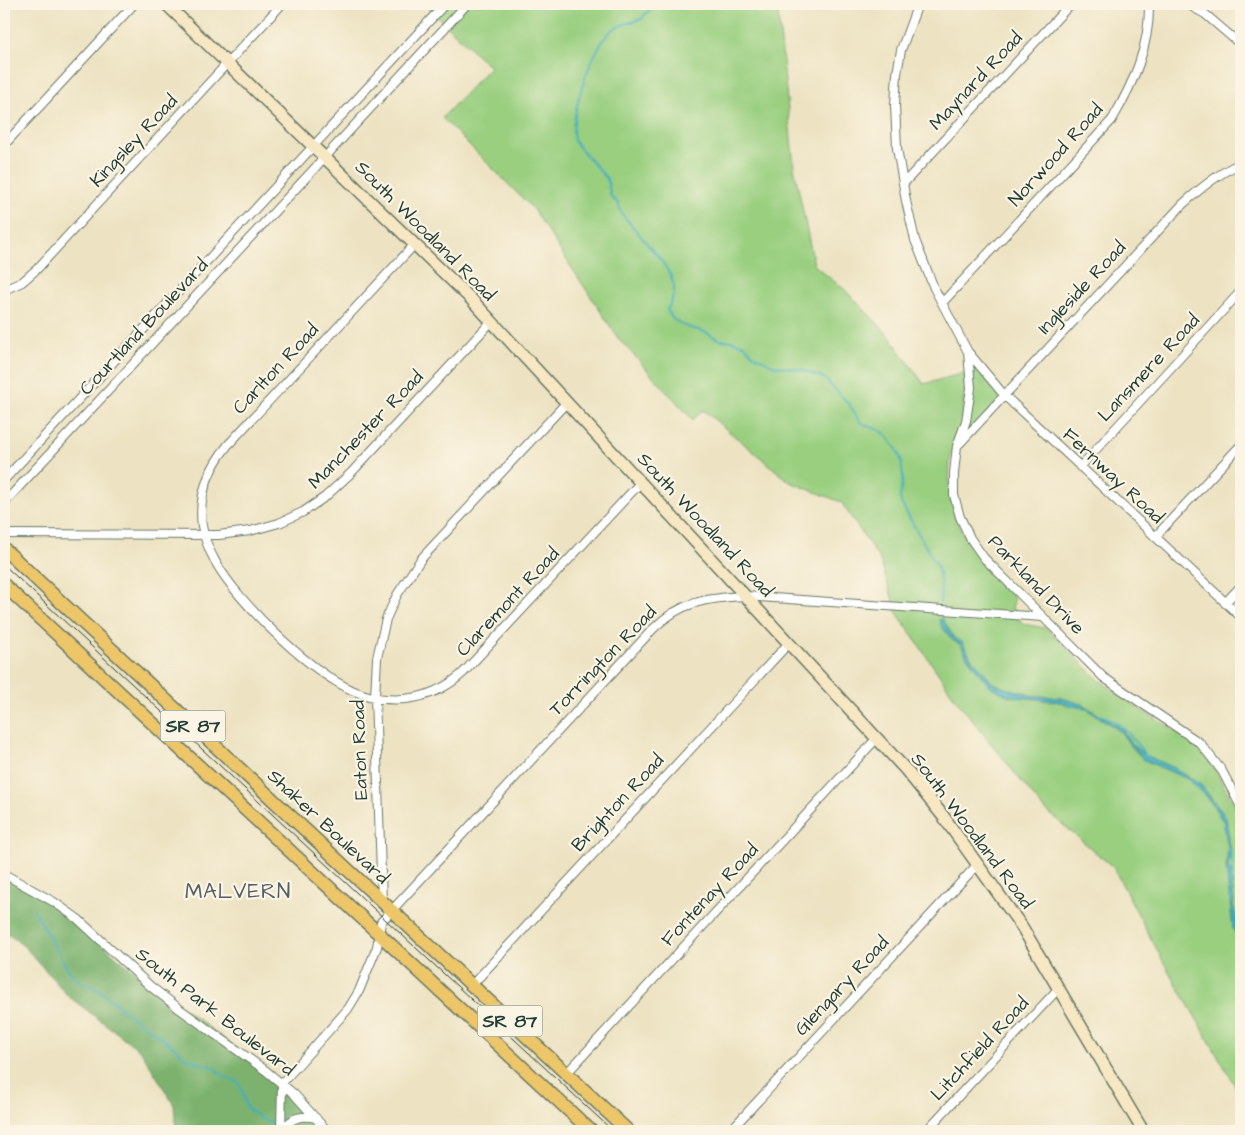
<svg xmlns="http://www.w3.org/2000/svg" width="1245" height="1135" viewBox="0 0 1245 1135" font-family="'Architects Daughter',sans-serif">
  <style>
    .green { fill: #9acf80; stroke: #5c865a }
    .forest { fill: #7bb26e; stroke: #4d7851 }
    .water { fill: #40aebd; stroke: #307678 }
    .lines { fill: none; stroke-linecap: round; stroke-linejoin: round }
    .stream { stroke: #40aebd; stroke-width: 2 }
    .street-casing { stroke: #677766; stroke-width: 10 }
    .secondary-casing { stroke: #677766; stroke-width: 14 }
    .primary-casing { stroke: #677766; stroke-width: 15 }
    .street { stroke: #fff; stroke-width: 8 }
    .secondary { stroke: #f7e8c3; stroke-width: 11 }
    .primary { stroke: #ecc669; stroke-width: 12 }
    .tram { stroke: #1f3d34; stroke-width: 1 }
    .labels { text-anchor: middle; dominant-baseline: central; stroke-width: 4.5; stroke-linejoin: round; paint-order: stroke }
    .shield { fill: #fcf5e5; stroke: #617469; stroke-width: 1 }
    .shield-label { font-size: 18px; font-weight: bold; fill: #1f3d34 }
    .street-label { font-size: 19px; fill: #1f3d34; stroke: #fcf5e5 }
    .quarter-label { font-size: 21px; letter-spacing: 1px; fill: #545f68; stroke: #fcf5e5 }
  </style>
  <rect width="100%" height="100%" fill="#fcf5e5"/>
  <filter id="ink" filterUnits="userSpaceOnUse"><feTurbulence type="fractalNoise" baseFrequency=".02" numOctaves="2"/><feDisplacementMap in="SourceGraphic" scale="10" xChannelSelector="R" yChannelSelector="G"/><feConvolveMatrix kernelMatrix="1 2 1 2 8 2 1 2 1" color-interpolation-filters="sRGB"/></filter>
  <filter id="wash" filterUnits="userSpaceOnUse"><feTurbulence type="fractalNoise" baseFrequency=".0096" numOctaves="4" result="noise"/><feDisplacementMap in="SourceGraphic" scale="20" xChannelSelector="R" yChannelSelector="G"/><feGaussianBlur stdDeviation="1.12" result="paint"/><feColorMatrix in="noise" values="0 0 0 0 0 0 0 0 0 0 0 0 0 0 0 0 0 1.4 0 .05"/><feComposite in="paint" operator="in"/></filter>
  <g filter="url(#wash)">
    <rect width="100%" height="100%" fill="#ede3c3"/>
    <path class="green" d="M424,4h353l17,163 20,98 31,25 42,43 37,51 40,-11 2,16 -6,35 -10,35 -1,24 2,18 4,16 15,29 23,26 13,13 6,8 2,8 -2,7 11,16 23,4 52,51 31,23 65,41 14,14 33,60v276l-1,1 -76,-131 -51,-96 -71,-60 -85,-106 -60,-88 -17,-53 -39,-58 -51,-20 -87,-72 -10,10 -75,-82 -85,-129 -91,-91 48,-51z
      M968,352l36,43 -47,51 14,-58z"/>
    <path class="forest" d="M4,874l50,28 65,57 146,111 62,61h-151l-2,-26 -33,-54 -73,-55 -43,-49 -21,-16z"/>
    <path class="water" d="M942,618l12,20 8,4 10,17 15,16 4,7 17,7 16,3 5,3 32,3 21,6 40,25 9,14 14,12 30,13 26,17 25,32 5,35 -3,14 3,5 3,30 -1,4 8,29v9l-8,-14 -7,-61 2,-21 -5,-26 -15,-23 -21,-19 -43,-19 -14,-15 -10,-14 -35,-23 -14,-2 -11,-4 -51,-6 -16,-8 -6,-5 -20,-26 -6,-12 -9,-5 -10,-13 -3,-7z"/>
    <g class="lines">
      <path class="stream" d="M662,4c-4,3 -9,4 -13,7 -4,2 -5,6 -8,8 -10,4 -21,5 -29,11 -20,17 -43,85 -38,111l33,38 4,18 7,6 4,11 38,45 10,15 4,11v6l-3,12 -4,7 6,9 11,7 21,6 15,8 13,1 11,4 10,10 18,10 31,5 21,8 25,26 12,19 18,7 6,4 11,14 5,11 2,18 -3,20 1,6 37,65 3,19 -1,16
        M1099,715c23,5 35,25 48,42
        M1229,844l4,25 -2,15
        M34,910l33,58 8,10 9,6 13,4 5,4 27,23 39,27 18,16 26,9 17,12 9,3 5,11 3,14 15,12 12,3"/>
    </g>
  </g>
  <g filter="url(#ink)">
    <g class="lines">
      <defs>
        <path id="street" d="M918,4l-17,46 -4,24 -2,31 2,43 9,53 9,39 19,48 34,64 3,36 -5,33 -9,25 -3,27v22l6,22 10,21 14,20 119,119 97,66 22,28 19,36
          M1187,4l18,10 36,31
          M4,145l130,-141
          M904,183l162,-174 9,-5
          M415,244l-187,201c-19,23 -30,50 -26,81 2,12 7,24 13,35 23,42 101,118 147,133 37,12 74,4 102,-22l177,-190
          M4,290l18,-8 15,-13 245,-265
          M942,303l170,-183c21,-36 38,-74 37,-116
          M969,353l35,42 237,222
          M960,443l223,-239c18,-16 36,-31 58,-41
          M1080,467l161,-176
          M4,480l441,-476
          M4,503l463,-499
          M4,534l215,1 31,-4 29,-8 24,-11 22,-15 26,-24 141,-152
          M1155,537l86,-92
          M1225,603l16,-17
          M4,874l50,28 24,17 72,67 31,24 84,60 29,24 33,37
          M382,902l-7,-205 2,-39 9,-39 11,-24 24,-36 146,-157
          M471,986l318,-343
          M566,1074l311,-336
          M281,1131l1,-48 66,-74 11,-18 18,-44 4,-25 272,-293c28,-28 55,-31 92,-33l298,21
          M283,1131c7,-14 18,-16 33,-13
          M730,1131l248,-267
          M926,1131l132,-142"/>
        <path id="secondary" d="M166,4l305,295 435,471 37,46 79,111 121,204"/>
        <path id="primary" d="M4,549l624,582
          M4,585l587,546"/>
      </defs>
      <use href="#street" class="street-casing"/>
      <use href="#secondary" class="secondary-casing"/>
      <use href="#primary" class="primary-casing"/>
      <use href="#street" class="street"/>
      <use href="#secondary" class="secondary"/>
      <use href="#primary" class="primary"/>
      <path class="tram" d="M4,565l609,566"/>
    </g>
  </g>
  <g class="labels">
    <g class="shield">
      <rect x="160.5" y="710.5" width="65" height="31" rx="4"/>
      <rect x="477.5" y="1005.5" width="65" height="31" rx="4"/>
    </g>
    <g class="shield-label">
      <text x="193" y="726">SR 87</text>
      <text x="510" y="1021">SR 87</text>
    </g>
    <g class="street-label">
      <text transform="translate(976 81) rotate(-47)">Maynard Road</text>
      <text transform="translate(134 141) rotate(-47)">Kingsley Road</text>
      <text transform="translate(1056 155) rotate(-48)">Norwood Road</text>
      <text transform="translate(425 231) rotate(45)">South Woodland Road</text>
      <text transform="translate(1082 288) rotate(-47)">Ingleside Road</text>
      <text transform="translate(144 327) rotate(-47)">Courtland Boulevard</text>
      <text transform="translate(1149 368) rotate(-47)">Lansmere Road</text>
      <text transform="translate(276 369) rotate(-47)">Carlton Road</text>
      <text transform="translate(366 430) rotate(-46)">Manchester Road</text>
      <text transform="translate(1113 476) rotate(43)">Fernway Road</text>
      <text transform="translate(705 525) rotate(47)">South Woodland Road</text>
      <text transform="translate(1036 585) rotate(46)">Parkland Drive</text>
      <text transform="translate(508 602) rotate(-47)">Claremont Road</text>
      <text transform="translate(603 661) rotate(-46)">Torrington Road</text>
      <text transform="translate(360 750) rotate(-92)">Eaton Road</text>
      <text transform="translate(618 803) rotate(-47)">Brighton Road</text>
      <text transform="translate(328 827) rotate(43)">Shaker Boulevard</text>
      <text transform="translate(972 831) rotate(53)">South Woodland Road</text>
      <text transform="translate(710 895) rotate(-47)">Fontenay Road</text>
      <text transform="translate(842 986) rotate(-47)">Glengary Road</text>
      <text transform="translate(215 1012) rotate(38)">South Park Boulevard</text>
      <text transform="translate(980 1049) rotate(-47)">Litchfield Road</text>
    </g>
    <g class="quarter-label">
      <text x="238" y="891">MALVERN</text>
    </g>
  </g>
  <rect width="1245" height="1135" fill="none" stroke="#fcf5e5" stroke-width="20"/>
</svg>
